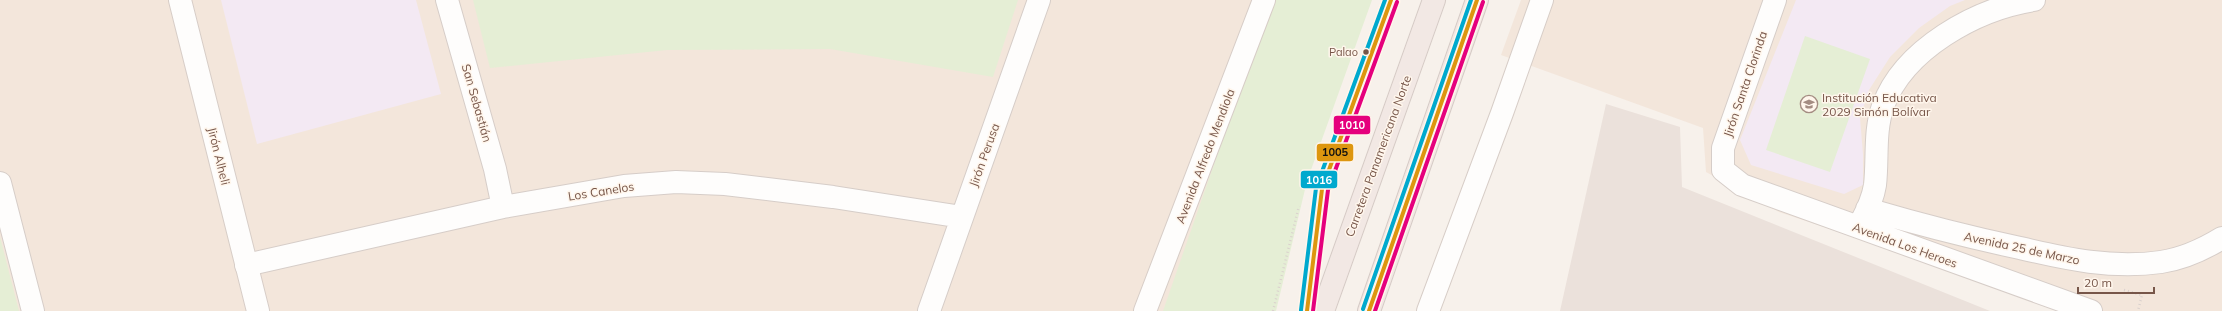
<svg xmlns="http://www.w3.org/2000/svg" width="2222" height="311" viewBox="0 0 2222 311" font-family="Mulish,sans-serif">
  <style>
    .residential { fill: #f3e6db }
    .industrial { fill: #ebe1db }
    .education { fill: #f3e9f3 }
    .green { fill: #e5eed5 }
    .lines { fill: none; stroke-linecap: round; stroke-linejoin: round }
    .lane-casing { stroke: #d6cdc8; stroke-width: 14 }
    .street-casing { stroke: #d6cdc8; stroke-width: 24 }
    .secondary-casing { stroke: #d7cdc7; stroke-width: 24 }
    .highway-casing { stroke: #d6cbc6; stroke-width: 24 }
    .path { stroke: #dad1cd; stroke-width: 2.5; stroke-dasharray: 1 3; stroke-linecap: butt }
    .lane { stroke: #fefdfc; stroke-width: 12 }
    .street { stroke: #fefdfc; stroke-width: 22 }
    .secondary { stroke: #fefdfc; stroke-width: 22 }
    .highway { stroke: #f2e8e4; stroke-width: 22 }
    .bus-1-casing { stroke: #fff6ec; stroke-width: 7 }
    .bus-2-casing { stroke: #fff6ec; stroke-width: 7 }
    .bus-3-casing { stroke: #fff6ec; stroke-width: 7 }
    .bus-1 { stroke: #dd960f; stroke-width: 4 }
    .bus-2 { stroke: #e5007d; stroke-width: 4 }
    .bus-3 { stroke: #00a9ce; stroke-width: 4 }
    .bus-dot { fill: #775649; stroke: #fff6ec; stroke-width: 1.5 }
    .labels { text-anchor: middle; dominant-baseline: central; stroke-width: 3; stroke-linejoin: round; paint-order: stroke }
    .bus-label { font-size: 11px; fill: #775649; stroke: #fff6ec; text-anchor: end }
    .street-label { font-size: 12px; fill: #775649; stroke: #fff6ec }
    .poi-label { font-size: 12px; fill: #775649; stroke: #fff6ec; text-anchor: start }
    .line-badge { stroke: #fff6ec; stroke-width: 1.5 }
    .badge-label { font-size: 11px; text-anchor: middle; font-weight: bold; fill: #fff }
    .pale-badge-label { font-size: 11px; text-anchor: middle; font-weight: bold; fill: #111 }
  </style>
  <rect width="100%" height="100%" fill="#f7f1eb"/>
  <path class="residential" d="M0,0h1320l-106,311h-1214z
    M1521,0h701v311h-147l-296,-99 -73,-40 -3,-44 -202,-73z"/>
  <path class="industrial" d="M1606,104l74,23 2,60 308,124h-430z"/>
  <path class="education" d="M221,0h195l25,94 -184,50z
    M1796,0h169l-15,6 -31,22 -29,29 -21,33 -9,28 3,36v31l-19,9 -93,-29 -11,-25z"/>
  <path class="green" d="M473,0h545l-25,77 -163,-28 -163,1 -177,18z
    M1271,0h101l-65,181 -31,130h-113z
    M1805,36l65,23 -40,113 -64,-22z
    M0,237l19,74h-19z"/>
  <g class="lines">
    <defs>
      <path id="lane" d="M1307,311l15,-122 69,-189"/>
      <path id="street" d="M447,0l48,169 8,38
        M1775,0l-52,148v22l19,15 349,126
        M0,183l33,128
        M1867,209c51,15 101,28 153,39 46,11 93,21 141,14 21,-3 43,-13 61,-24
        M1861,222c6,-11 12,-24 14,-37 3,-26 -1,-54 8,-79 21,-57 93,-97 151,-106
        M246,265l257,-58 121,-21 52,-4 49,2 108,13 129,20
        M929,311l110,-311"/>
      <path id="secondary" d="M180,0l78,311
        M1145,311l119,-311
        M1428,311l74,-198 40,-113"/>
      <path id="highway" d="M1323,311l111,-311
        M1369,311l108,-311"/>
    </defs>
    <use href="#lane" class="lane-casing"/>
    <use href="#street" class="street-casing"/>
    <use href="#secondary" class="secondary-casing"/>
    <use href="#highway" class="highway-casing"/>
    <path class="path" d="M2124,290l18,5 -4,16
      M1273,311l26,-105"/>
    <use href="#lane" class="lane"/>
    <use href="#street" class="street"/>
    <use href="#secondary" class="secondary"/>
    <use href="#highway" class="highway"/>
    <defs>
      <path id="bus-1" d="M1307,311l15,-122 69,-189
        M1369,311l108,-311"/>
      <path id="bus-2" d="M1313,311l15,-121 69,-188
        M1375,311l108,-309"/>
      <path id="bus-3" d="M1363,309l108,-309
        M1301,310l15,-122 69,-188"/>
    </defs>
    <use href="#bus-1" class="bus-1-casing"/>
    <use href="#bus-2" class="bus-2-casing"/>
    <use href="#bus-3" class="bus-3-casing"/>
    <use href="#bus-1" class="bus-1"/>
    <use href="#bus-2" class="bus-2"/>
    <use href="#bus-3" class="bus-3"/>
  </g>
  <defs>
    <symbol id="school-ring" viewBox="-11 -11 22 22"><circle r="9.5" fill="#fff6ec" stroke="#a48c82" stroke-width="1.5"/><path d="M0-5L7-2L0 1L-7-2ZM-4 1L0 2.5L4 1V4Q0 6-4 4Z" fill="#a48c82"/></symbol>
  </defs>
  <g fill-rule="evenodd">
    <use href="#school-ring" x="1799" y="94" width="20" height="20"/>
  </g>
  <circle class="bus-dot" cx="1366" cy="52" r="3.5"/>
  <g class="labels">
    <g class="bus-label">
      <text x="1358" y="52">Palao</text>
    </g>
    <g class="street-label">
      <text transform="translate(1745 84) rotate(-71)">Jirón Santa Clorinda</text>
      <text transform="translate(477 103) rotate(74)">San Sebastián</text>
      <text transform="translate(984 155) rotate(-70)">Jirón Perusa</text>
      <text transform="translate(219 156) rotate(76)">Jirón Alheli</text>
      <text transform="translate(1205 156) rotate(-69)">Avenida Alfredo Mendiola</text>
      <text transform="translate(1378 156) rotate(-70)">Carretera Panamericana Norte</text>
      <text transform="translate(601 191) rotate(-9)">Los Canelos</text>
      <text transform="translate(1905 245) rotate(20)">Avenida Los Heroes</text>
      <text transform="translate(2022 248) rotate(12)">Avenida 25 de Marzo</text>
    </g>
    <g class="poi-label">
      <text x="1822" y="97">Institución Educativa<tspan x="1822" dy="14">2029 Simón Bolívar</tspan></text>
    </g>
  </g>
  <g class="line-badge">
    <rect x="1333" y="115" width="38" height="20" rx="4" fill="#e5007d"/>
    <rect x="1316" y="143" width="38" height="19" rx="4" fill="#dd960f"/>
    <rect x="1300" y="170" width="38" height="19" rx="4" fill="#00a9ce"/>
  </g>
  <g class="badge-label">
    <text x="1352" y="129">1010</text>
    <text x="1319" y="184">1016</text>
  </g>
  <g class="pale-badge-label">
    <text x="1335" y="156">1005</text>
  </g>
  <path d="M2078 287v6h76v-6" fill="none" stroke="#775649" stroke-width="2"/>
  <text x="2084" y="287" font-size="12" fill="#775649" stroke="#fff6ec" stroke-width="3" paint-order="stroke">20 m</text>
</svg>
